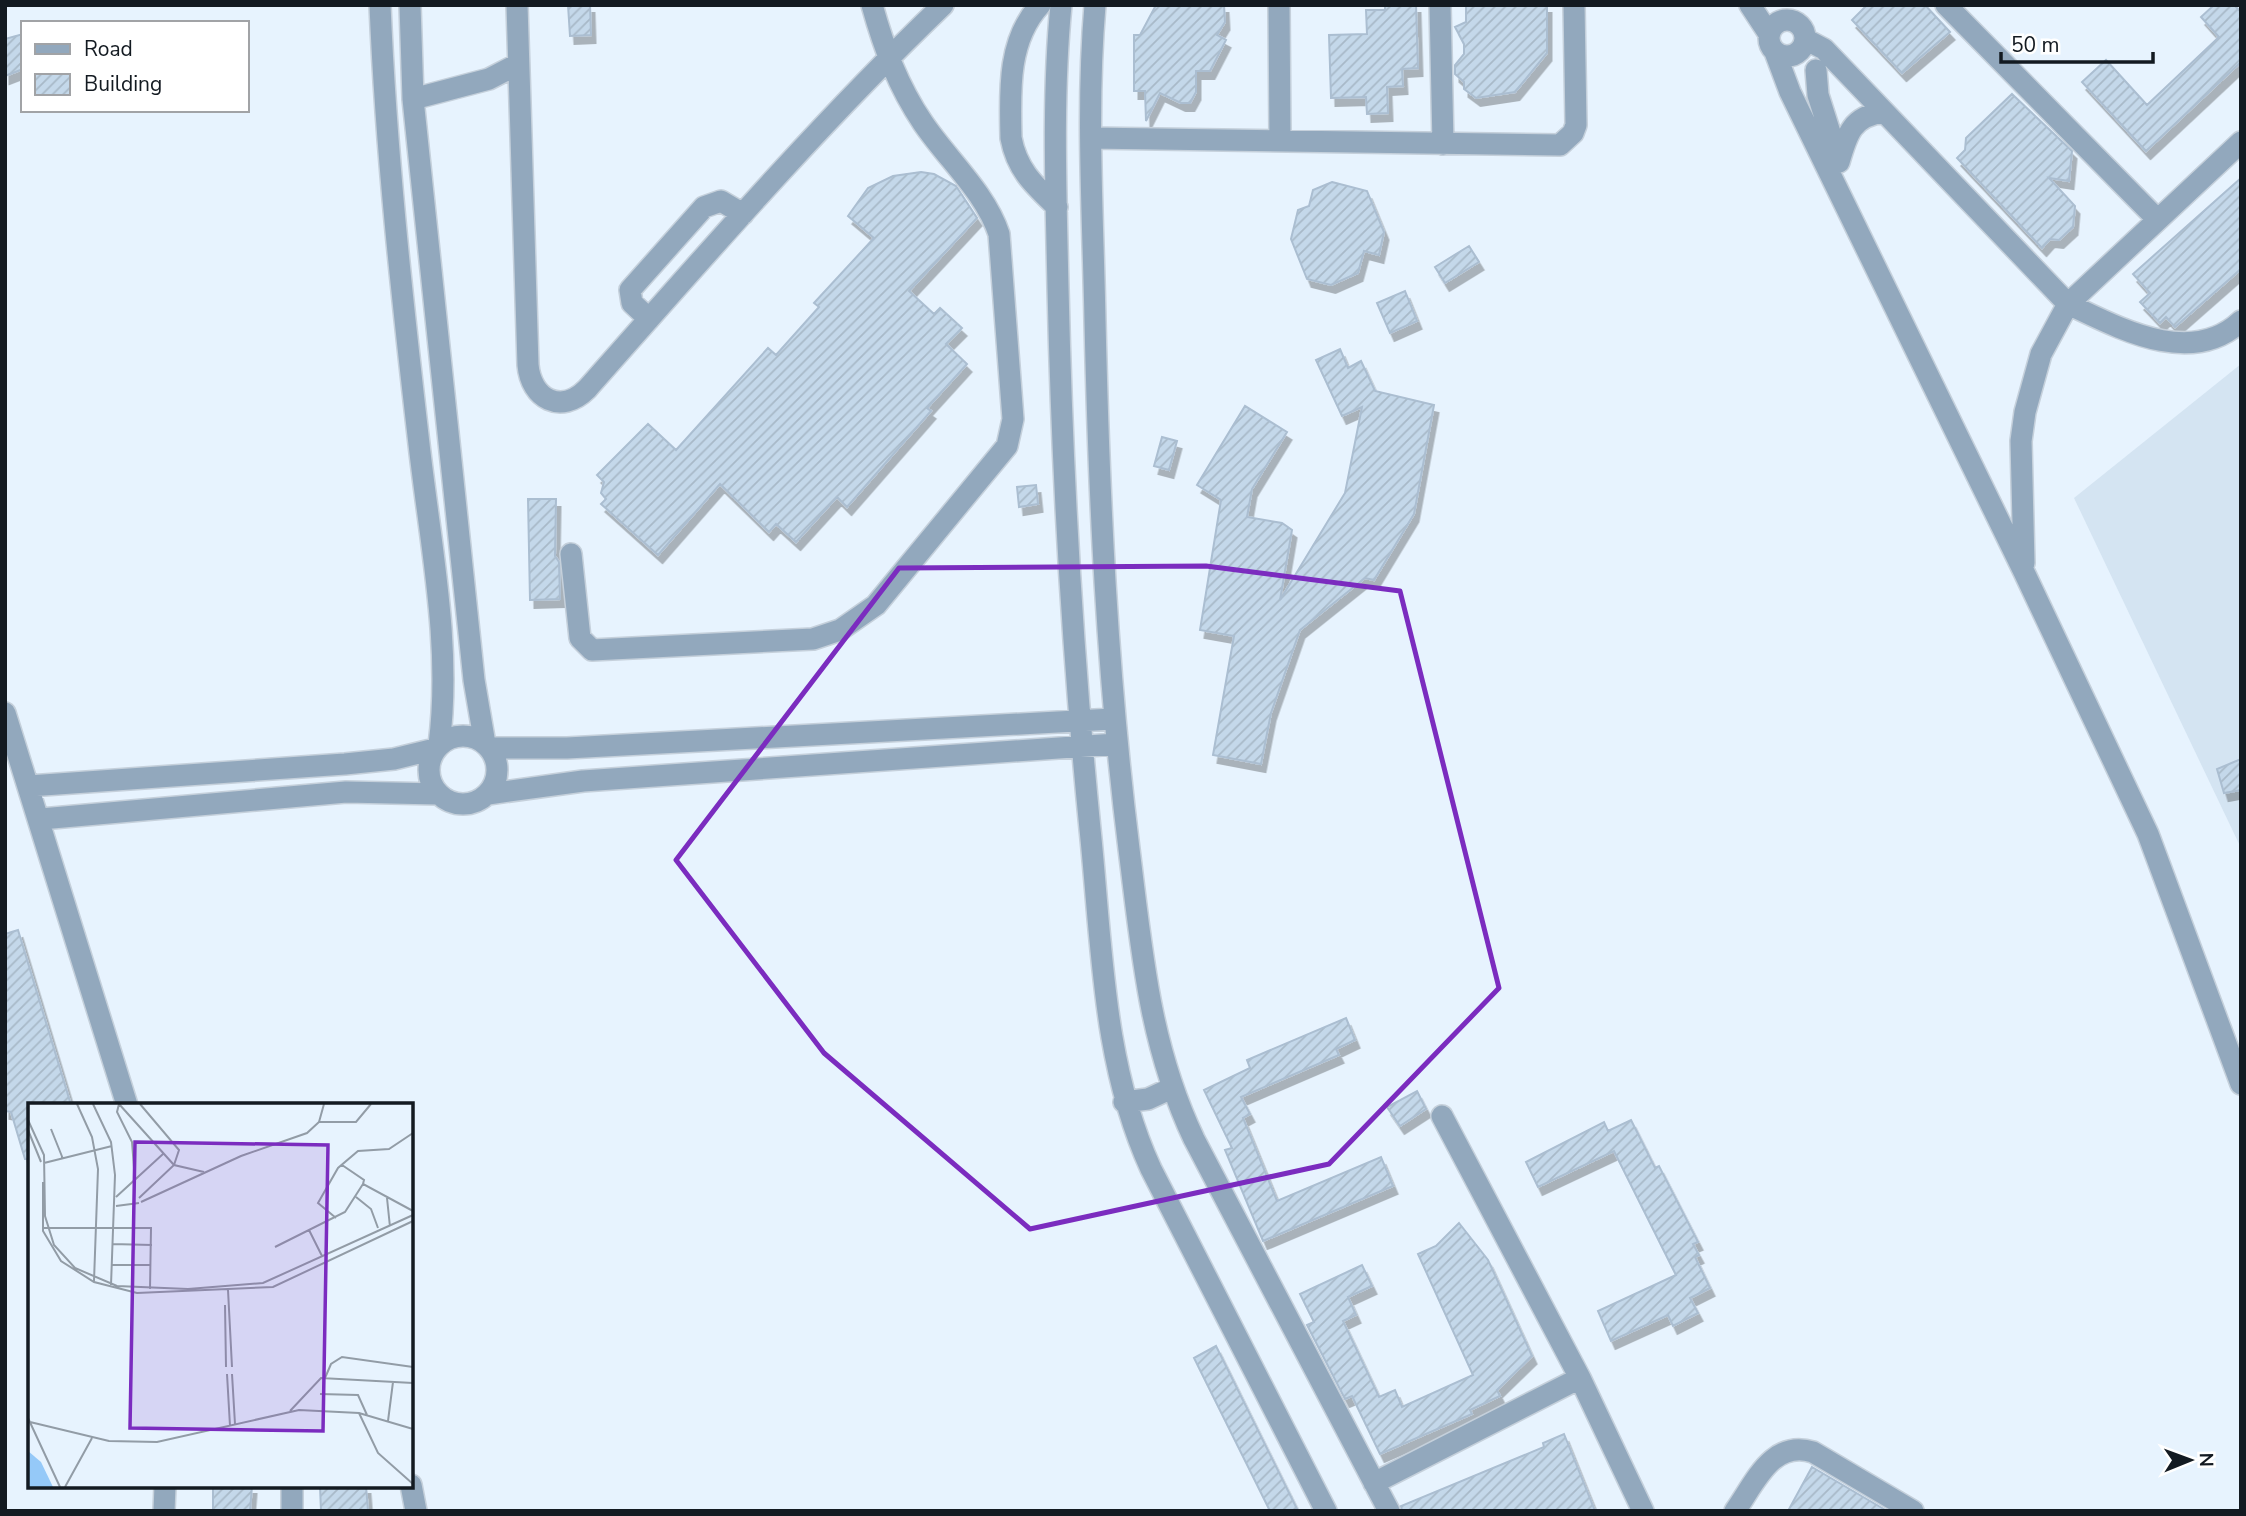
<svg xmlns="http://www.w3.org/2000/svg" width="2246" height="1516" viewBox="0 0 2246 1516" font-family="'Nunito Sans',sans-serif">
  <style>
    .built { fill: #d4e4f2 }
    .building { fill: url(#building-hatch); stroke: #abbed1; stroke-width: 2; filter: url(#shadow) }
    .lines { fill: none; stroke-linecap: round; stroke-linejoin: round }
    .minor-casing { stroke: #c5d0db; stroke-width: 24 }
    .minor { stroke: #92a8bd; stroke-width: 21 }
    .marked { fill: none; stroke: #7b2cbf; stroke-width: 5; stroke-linejoin: round }
    .inset-road { fill: none; stroke: #929ca6; stroke-width: 2 }
    .view { fill: #7b2cbf; fill-opacity: 0.15; stroke: #7b2cbf; stroke-width: 3.5 }
    .inset-edge { fill: none; stroke: #131a21; stroke-width: 3.5 }
  </style>
  <defs>
    <pattern id="building-hatch" width="6" height="6" patternUnits="userSpaceOnUse" patternTransform="scale(1.75)"><rect width="6" height="6" fill="#c4d8ea"/><path d="M-1 1l2-2M0 6l6-6M5 7l2-2" fill="none" stroke="#a8b9c8"/></pattern>
    <filter id="shadow"><feDropShadow dx="4.5" dy="8" stdDeviation="0" flood-color="#0004"/></filter>
  </defs>
  <rect width="100%" height="100%" fill="#e7f3fe"/>
  <path class="built" d="M2241,364v484l-167,-350z"/>
  <path class="building" d="M568,5h22l1,30 -21,1z
    M1156,5h68l1,17 -8,13 9,5 -16,31h-14v21l-6,11h-9l-21,-10 -14,28 -1,-30h-11v-56h6z
    M1385,5h31l2,63 -16,1 1,17 -16,1 1,26 -21,1 -1,-17 -35,1 -2,-63 38,-1 -1,-24h19z
    M1466,5h81v48l-32,39 -39,6 -12,-9v-7l-9,-8v-9l9,-11v-10l-9,-17 11,-5z
    M1867,5h58l25,27 -48,41 -50,-53z
    M2214,5h20l7,7v50l-95,89 -64,-69 24,-22 41,45 72,-68 -18,-20z
    M23,34v35l-18,7v-37z
    M2012,94l60,57 -3,30 -20,-3 26,28 -2,21 -14,13 -9,-1 -8,9 -85,-90 8,-8 1,-12z
    M921,172l13,2 22,12 21,32 -68,73 25,23 6,-6 22,20 -16,16 21,20 -40,44 4,3 -84,96 -10,-10 -41,45 -20,-18 -7,8 -49,-48 -62,71 -57,-51 5,-5 -5,-6 3,-11 -7,-7 51,-51 28,26 92,-102 8,7 43,-48 -5,-4 60,-65 -26,-22 20,-28 25,-12z
    M2241,178v91l-66,58 -9,-10 -6,6 -20,-21 10,-9 -17,-19z
    M1332,182l35,9 17,41 -5,23 -15,-4 -6,22 -27,12 -24,-6 -16,-40 7,-29 11,-4 4,-16z
    M1469,246l10,16 -34,21 -10,-16z
    M1405,291l12,30 -27,12 -13,-30z
    M1340,349l8,19 13,-7 14,30 59,14 -20,109 -40,66 -9,-2 -65,52 -29,83 -10,51 -48,-9 21,-119 -34,-6 21,-130 -24,-15 48,-79 42,26 -35,57 -5,28 35,6 10,7 -12,70 65,-107 17,-86 -20,9 -26,-56z
    M1162,437l15,4 -8,29 -15,-4z
    M1036,485l2,19 -19,3 -2,-20z
    M528,499h28l-1,57 4,6 1,37 -30,1z
    M2241,759v31l-17,3 -7,-24z
    M18,930l53,175h-41v54h-5l-14,-47 -6,-1v-177z
    M1346,1018l9,22 -19,9 3,6 -98,42 9,17 -7,4 34,83 104,-44 12,29 -130,55 -38,-91 7,-2 -28,-58 46,-22 -3,-8z
    M1417,1091l9,18 -26,17 -13,-19z
    M1631,1120l24,48 4,-2 39,76 -5,2 6,11 -4,2 15,31 -20,10 8,15 -25,13 -5,-11 -57,26 -13,-30 78,-36 -62,-124 -76,36 -12,-25 78,-40 4,9z
    M1459,1223l29,37 44,96 -35,34 3,6 -30,14 2,4 -92,40 -28,-58 -7,3 -38,-74 7,-3 -14,-28 62,-29 10,21 -24,11 8,18 -13,6 36,76 16,-7 7,17 71,-32 -55,-121 18,-8z
    M1216,1346l82,165h-28l-76,-153z
    M1564,1434l31,77h-193l-1,-5 143,-59 -1,-4z
    M1812,1467l75,44h-99z
    M213,1486h39l-2,25h-37z
    M320,1486h46l2,25h-47z"/>
  <g class="lines">
    <defs>
      <path id="minor" d="M380,5c6,147 22,293 39,439 11,99 33,201 20,301
        M410,5l3,94 61,581 11,64
        M517,5l11,360c3,34 33,50 59,24 116,-131 230,-263 356,-384
        M1040,5c-33,36 -30,87 -29,133 6,32 23,47 46,69
        M1061,5c-9,94 -5,188 -3,283 4,180 14,361 32,541 12,114 12,234 61,340l175,342
        M1095,5c-9,105 -2,211 0,316 4,177 12,353 34,528 13,103 20,195 65,290l195,372
        M1279,5l1,136
        M1440,5l3,139
        M1750,5l19,29
        M1946,5l211,214
        M1769 38a18 18 0 1 1 36 0a18 18 0 1 1-36 0Z
        M1805,39l19,10 244,255c51,24 123,64 173,17
        M1775,52l15,40 234,480 124,262 93,250
        M1816,70l2,25 21,66
        M413,99l76,-20 29,-15
        M1091,138l469,7 13,-12 3,-8 -2,-120
        M1839,162c8,-28 13,-46 45,-50
        M649,319l-17,-16 -2,-13 74,-83 17,-6 22,13
        M571,554l9,84 12,12 221,-11 27,-9 36,-25 131,-159 6,-27 -14,-185c-14,-42 -51,-74 -76,-111 -25,-37 -39,-75 -51,-118
        M2024,563l-3,-122 4,-29 16,-58 27,-50 173,-162
        M5,713l122,392
        M429 770a34 34 0 1 1 68 0a34 34 0 1 1-68 0Z
        M489,748h78l546,-29
        M29,786l316,-22 49,-5 41,-10
        M488,794l95,-13 533,-37
        M41,819l305,-27 92,2
        M1124,1102l24,-3 24,-11
        M1442,1116l138,262 63,133
        M1374,1483l206,-105
        M411,1485l5,26
        M164,1511l1,-25
        M292,1511v-22
        M1735,1511c20,-28 37,-72 78,-59l100,59"/>
    </defs>
    <use href="#minor" class="minor-casing"/>
    <use href="#minor" class="minor"/>
  </g>
  <path class="marked" d="M1206,566l194,25 99,397 -170,176 -299,65 -206,-176 -148,-193 223,-292z"/>
  <g transform="translate(28 1103)">
    <rect width="385" height="385" fill="#e7f3fe"/>
    <path d="M0,348l13,11 12,25h-25z" fill="#95c9f8"/>
    <path class="inset-road" d="M49,1l15,33 6,32 -4,112M65,1l18,38 4,33 -4,110M91,1l55,61 30,7M91,1l-2,8 15,30 3,39M0,17l16,35 1,61 9,29 21,23 42,18 71,3 75,-6 150,-68M291,19h37l15,-18M23,26l12,30M0,27l13,32M16,60l68,-17M314,62l22,15 -1,4 50,27M15,79v49l18,30 33,21 43,11 136,-6 140,-66M88,94l47,-43M328,94l15,12 7,19M111,95l35,-33 5,-15 -39,-46M359,95l3,29M113,99l100,-46 66,-23 12,-11 5,-18M88,103l23,-3M308,115l-18,-15 20,-35 20,-17 31,-2 24,-16M16,125h107l-1,61M281,127l13,26M84,141l40,1M247,144l70,-35 18,-28M83,162h40M200,187l4,77M197,202l1,62M199,271l3,52M204,271l3,50M297,275l6,-14 11,-7 71,10M292,291l38,1 9,20M262,308l31,-33 92,5M331,310l19,40 35,31M0,315l32,69M360,318l5,-39M2,319l79,19 48,1 142,-32 60,3 54,16M37,384l27,-49"/>
    <path class="view" d="M107,39l193,3 -5,286 -193,-3z"/>
    <rect width="385" height="385" class="inset-edge"/>
  </g>
  <rect width="2246" height="1516" fill="none" stroke="#131a21" stroke-width="14"/>
  <rect x="21" y="21" width="228" height="91" fill="#ffffff" stroke="#a1a3a6" stroke-width="2"/>
  <rect x="35" y="44" width="35" height="10" fill="#92a8bd" stroke="#a1a3a6" stroke-width="2"/>
  <text x="84" y="56" font-size="21" fill="#131a21">Road</text>
  <rect x="35" y="74" width="35" height="21" fill="url(#building-hatch)" stroke="#a1a3a6" stroke-width="2"/>
  <text x="84" y="91" font-size="21" fill="#131a21">Building</text>
  <g transform="translate(2190 1460) rotate(89)" stroke="#ffffff" stroke-width="5" paint-order="stroke">
  <path d="M0-5L12 26L0 18L-12 26Z" fill="#131a21"/>
  <text y="-10" font-size="19" font-weight="bold" text-anchor="middle" fill="#131a21">N</text>
  </g>
  <path d="M2001 52v10h152v-10" fill="none" stroke="#131a21" stroke-width="3.5"/>
  <text x="2011" y="52" font-size="21" fill="#131a21" stroke="#ffffff" stroke-width="5" paint-order="stroke">50 m</text>
</svg>
